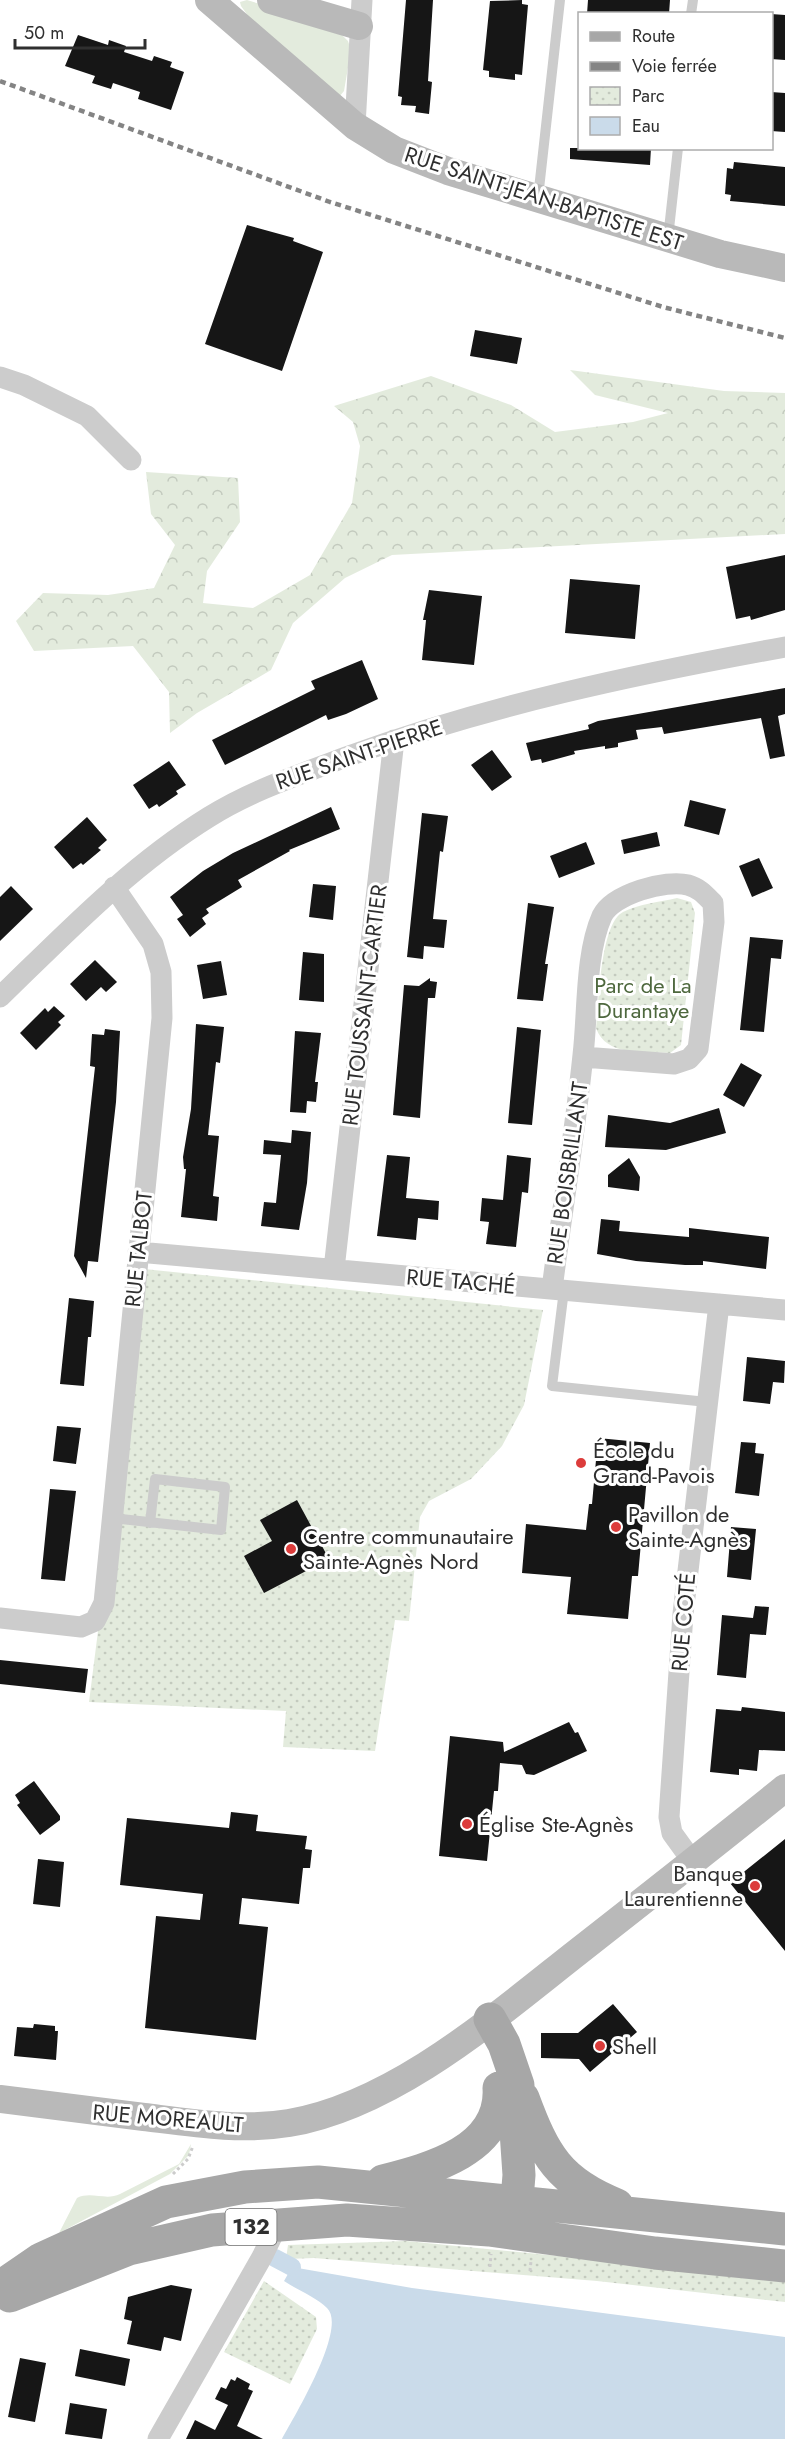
<svg xmlns="http://www.w3.org/2000/svg" width="785" height="2439" viewBox="0 0 785 2439" font-family="Jost,sans-serif">
  <style>
    .green { fill: #e3ebdd }
    .forest { fill: url(#forest-crowns) }
    .park { fill: url(#park-dots) }
    .water { fill: #cadbea }
    .lines { fill: none; stroke-linecap: round; stroke-linejoin: round }
    .canal { stroke: #cadbea; stroke-width: 18 }
    .building { fill: #161616 }
    .path { stroke: #ccc; stroke-width: 3; stroke-dasharray: 3 3; stroke-linecap: butt }
    .lane { stroke: #ccc; stroke-width: 10 }
    .street { stroke: #ccc; stroke-width: 21 }
    .secondary { stroke: #b9b9b9; stroke-width: 28 }
    .primary { stroke: #a7a7a7; stroke-width: 33 }
    .rail { stroke: #848484; stroke-width: 4.5; stroke-dasharray: 6 4.5; stroke-linecap: butt }
    .poi-dot { fill: #dc3c3b; stroke: #fff; stroke-width: 2 }
    .labels { text-anchor: middle; dominant-baseline: central; stroke-width: 6; stroke-linejoin: round; paint-order: stroke }
    .shield { fill: #fff; stroke: #6d6d6d; stroke-width: 1.5 }
    .shield-label { font-size: 21px; font-weight: bold; fill: #2f2f2f }
    .street-label { font-size: 22px; fill: #2f2f2f; stroke: #fff }
    .park-label { font-size: 22px; fill: #4e683e; stroke: #fff }
    .poi-label { font-size: 22px; fill: #2f2f2f; stroke: #fff; text-anchor: start }
  </style>
  <defs>
    <pattern id="forest-crowns" width="20" height="18" patternUnits="userSpaceOnUse" patternTransform="scale(1.5)"><rect width="20" height="18" fill="#e3ebdd"/><path d="M2 6a3 3 0 1 1 6 0M12 15a3 3 0 1 1 6 0" fill="none" stroke="#c3cabe"/></pattern>
    <pattern id="park-dots" width="8" height="8" patternUnits="userSpaceOnUse" patternTransform="scale(1.5)"><rect width="8" height="8" fill="#e3ebdd"/><path d="M2 2h.1M6 6h.1" fill="none" stroke="#c3cabe" stroke-width="1.8" stroke-linecap="round"/></pattern>
  </defs>
  <rect width="100%" height="100%" fill="#fff"/>
  <path class="green" d="M247,0l87,27 14,14 3,9 -7,41 -5,6 -88,-77 -10,-14 -1,-4z
    M191,2144l-2,11 -19,19 -111,59 18,-35c14,-7 29,3 43,-4l59,-30z"/>
  <path class="forest" d="M570,370l154,21 61,2v141l-393,21 -47,23 -52,45 -22,47 -74,43 -27,20 -1,-41 -36,-46 -99,5 -18,-30 27,-28 65,2 46,-7 21,-43 -24,-31 -5,-42 92,6 2,44 -33,49 -4,32 50,5 57,-33 42,-72 8,-57 -7,-24 -19,-16 97,-30 80,29 44,27 78,-10 35,-9 -73,-18z"/>
  <path class="park" d="M677,898l14,4 4,11 -14,132 -11,8c-26,-2 -64,4 -74,-25 3,-25 4,-104 27,-116 16,-8 37,-10 54,-14z
    M144,1269l399,41 -19,95 -22,41 -31,33 -42,22 -9,16 -11,104 -14,-1 -20,131 -92,-4 3,-36 -197,-9z
    M406,2241l379,37v24l-188,-21 -283,-23 -28,1 2,-14z
    M264,2281l52,36 1,12 -27,55 -66,-32z"/>
  <path class="water" d="M292,2267l120,21 373,49v102h-503c12,-22 66,-111 45,-131 -11,-11 -30,-18 -43,-27z"/>
  <g class="lines">
    <path class="canal" d="M275,2258l17,9"/>
  </g>
  <path class="building" d="M406,0h27l-5,81 4,1 -3,32 -14,-2 1,-6 -15,-1 1,-8 -4,-1z
    M522,0v4l6,1 -6,70 -7,-1v6l-26,-3v-6l-6,-1 7,-69z
    M588,0h82l-1,14h-82z
    M771,14l14,1v45l-14,-1z
    M78,35l30,10 1,-5 17,6 -2,6 28,9 2,-5 18,6 -2,5 14,5 -13,38 -33,-11 2,-7 -27,-9 -2,6 -19,-6 3,-7 -30,-10z
    M771,92l14,1v39l-14,-1z
    M570,148h81l-1,17 -80,-6z
    M734,162l51,5v39l-55,-5 1,-6 -6,-1 2,-26 6,1z
    M247,225l47,13 -1,3 30,11 -41,119 -77,-27z
    M475,330l47,8 -5,26 -47,-8z
    M785,555v55l-34,10 -1,-4 -14,3 -10,-52z
    M570,579l70,6 -5,54 -70,-6z
    M429,590l53,6 -8,69 -52,-5 4,-40h-3z
    M362,660l16,39 -32,15 -18,6 -2,-5 -101,50 -13,-25 103,-51 -4,-8z
    M785,688v26l-7,2 7,40 -15,3 -9,-41 -97,16 -2,-7 -26,3 2,9 -20,4v4l-13,2v-3l-31,5 1,3 -33,9 -1,-4 -10,2 -5,-18 63,-14 -1,-4 10,-4z
    M492,750l20,27 -20,14 -21,-26z
    M169,761l17,24 -10,6 2,3 -19,13 -2,-3 -8,5 -16,-24z
    M690,800l36,9 -7,26 -35,-9z
    M331,807l9,22 -51,21 1,1 -52,29 4,7 -36,22 3,4 -7,5 4,6 -16,13 -13,-18 6,-4 -13,-18 33,-26 30,-18z
    M422,813l26,3 -5,36 -3,-1 -7,68 14,1 -3,28 -20,-2 -1,13 -16,-2z
    M87,817l20,23 -9,8 3,2 -18,15 -2,-2 -8,6 -19,-22z
    M657,832l3,14 -36,8 -3,-14z
    M586,842l9,22 -36,14 -9,-22z
    M759,858l14,30 -21,9 -13,-31z
    M313,884l23,2 -3,34 -24,-3z
    M11,886l22,23 -33,32v-44z
    M528,903l26,4 -9,57h3l-5,37 -26,-2z
    M750,937l33,3 -2,19 -10,-1 -7,74 -24,-2z
    M303,952l21,2v48l-25,-2z
    M95,960l22,22 -11,10 -5,-5 -15,14 -16,-17z
    M221,961l6,34 -24,4 -6,-34z
    M430,978v3l7,1 -2,16h-7l-8,120 -27,-3 11,-130 15,1z
    M54,1006l11,10 -7,6 3,3 -25,25 -16,-17 25,-25 3,4z
    M196,1024l28,3 -4,36 -4,-1 -8,73 11,1 -6,60 6,1 -2,24 -36,-4 5,-48h-2l-1,-12 8,-48z
    M517,1027l24,3 -9,95 -24,-2z
    M105,1029l15,2 -4,71 -18,160 -10,-1 -2,17 -12,-22 21,-189 -5,-1 2,-32 12,1z
    M295,1031l26,2 -6,49h3l-2,20 -9,-1 -1,12 -16,-1z
    M741,1063l21,12 -18,32 -21,-12z
    M719,1108l7,25 -60,17 -61,-3 3,-32 62,8z
    M292,1130l19,2 -4,51 -8,47 -38,-4 3,-24 12,1 5,-48 -18,-1 1,-14 27,3z
    M387,1155l23,2 -4,41 33,3 -1,19 -20,-2 -2,22 -39,-4z
    M507,1155l24,3 -3,35 -6,-1 -6,55 -30,-3 3,-22 -9,-1 2,-23 21,2z
    M629,1158l11,19 -1,14 -31,-4v-12z
    M601,1219l19,2 -1,10 70,6v-9l80,9 -3,32 -63,-8v4h-18l-49,-4 -39,-7z
    M69,1298l25,3 -3,36h-3l-4,49 -24,-2z
    M747,1357l38,4 -1,22 -11,-1 -3,22 -27,-3z
    M57,1426l24,2 -5,36 -23,-3z
    M598,1438l52,5 -12,133h-6l-4,43 -61,-5 4,-37 -49,-4 4,-49 60,6 3,-26h3z
    M741,1442l15,1 -1,10 9,1 -5,42 -24,-3z
    M50,1489l26,2 -11,90 -24,-2z
    M297,1500l32,59 -65,34 -20,-37 28,-15 -12,-21z
    M731,1527l25,2 -5,51 -24,-3z
    M755,1606l14,1 -3,28 -16,-1 -4,44 -29,-3 5,-60 31,3z
    M0,1660l88,9 -3,24 -85,-9z
    M742,1707l43,5v39l-26,-1 -2,21 -18,-2v6l-29,-3 6,-63 25,2z
    M569,1722l6,11 3,-1 9,19 -53,24 -8,-1 -4,-9 -22,-2 -2,28h-4l-7,70 -48,-5 11,-120 53,6 1,10z
    M34,1781l26,35v4l-20,15 -23,-30 3,-2 -5,-8z
    M231,1812l27,3 -2,16 51,5 -2,13 7,1 -2,18h-7l-4,36 -57,-6 -3,26 29,3 -12,113 -111,-12 11,-112 44,4 3,-26 -83,-9 7,-67 102,10z
    M785,1839v112l-55,-68z
    M38,1859l26,3 -4,45 -27,-3z
    M613,2004l24,28 -47,40 -11,-13 -38,-1v-25h37z
    M34,2024l21,2v5h3l-2,29 -42,-4 3,-29 16,1z
    M171,2285l21,4 -11,52 -17,-4 -3,14 -34,-7 5,-23 -8,-2 4,-22z
    M80,2349l50,10 -5,27 -50,-10z
    M20,2358l26,5 -11,59 -27,-5z
    M237,2377l13,7 -2,5 5,2 -16,35 26,13h-77l9,-19 20,10 13,-25 -13,-6 6,-12 5,2 5,-10 4,2z
    M70,2403l37,6 -5,30 -37,-5z"/>
  <g class="lines">
    <path class="path" d="M173,2174l15,-15 5,-13
      M490,2267l1,-13
      M530,2271l1,-10"/>
    <path class="lane" d="M691,14l2,-14
      M538,198l22,-198
      M668,238l10,-90
      M564,1290l-12,96 155,16
      M112,1518l109,12 4,-43 -70,-8 -5,44"/>
    <path class="street" d="M355,126l7,-126
      M0,377l24,8 63,31 44,44
      M0,997c66,-64 130,-131 209,-180 43,-27 90,-42 137,-60 143,-52 290,-83 439,-110
      M138,1252l647,58
      M334,1269l60,-529
      M552,1289c10,-78 23,-156 31,-234 5,-42 2,-101 19,-139 11,-22 64,-37 86,-31 11,3 17,10 25,18l1,19 -16,127 -9,10 -15,5 -91,-7
      M0,1618l81,9 14,-6 9,-18 58,-585 -1,-46 -8,-28 -39,-57
      M693,1862l-21,-29 -3,-16 14,-203 36,-310
      M158,2439l104,-182 16,-33"/>
    <path class="secondary" d="M209,0l146,126 39,24 54,21 272,83 65,14
      M271,0l88,26
      M0,2099c48,6 96,12 144,18 48,6 97,14 145,6 106,-18 207,-107 290,-172 69,-54 138,-108 206,-163"/>
    <path class="primary" d="M490,2019l14,25 14,41 -2,46 3,44 -4,49
      M523,2098c21,57 36,84 94,107
      M383,2181c47,-12 120,-31 116,-93
      M0,2287l41,-28 125,-57 79,-15 73,-5 467,47
      M10,2296l119,-47 83,-19 135,-10 142,10 166,23 130,13"/>
    <path class="rail" d="M0,81l330,121 333,105 122,31"/>
  </g>
  <g class="poi-dot">
    <circle cx="581" cy="1463" r="6"/>
    <circle cx="616" cy="1527" r="6"/>
    <circle cx="291" cy="1549" r="6"/>
    <circle cx="467" cy="1824" r="6"/>
    <circle cx="755" cy="1886" r="6"/>
    <circle cx="600" cy="2046" r="6"/>
  </g>
  <g class="labels">
    <rect class="shield" x="225.5" y="2209" width="51" height="36" rx="4.5"/>
    <g class="shield-label">
      <text x="251" y="2227">132</text>
    </g>
    <g class="street-label">
      <text transform="translate(544 198) rotate(18)">RUE SAINT-JEAN-BAPTISTE EST</text>
      <text transform="translate(359 754) rotate(-19)">RUE SAINT-PIERRE</text>
      <text transform="translate(364 1005) rotate(-83)">RUE TOUSSAINT-CARTIER</text>
      <text transform="translate(567 1173) rotate(-82)">RUE BOISBRILLANT</text>
      <text transform="translate(138 1249) rotate(-84)">RUE TALBOT</text>
      <text transform="translate(461 1281) rotate(5)">RUE TACHÉ</text>
      <text transform="translate(683 1622) rotate(-85)">RUE COTÉ</text>
      <text transform="translate(168 2118) rotate(5)">RUE MOREAULT</text>
    </g>
    <g class="park-label">
      <text x="643" y="985">Parc de La<tspan x="643" dy="25">Durantaye</tspan></text>
    </g>
    <g class="poi-label">
      <text x="593" y="1450">École du<tspan x="593" dy="25">Grand-Pavois</tspan></text>
      <text x="628" y="1514">Pavillon de<tspan x="628" dy="25">Sainte-Agnès</tspan></text>
      <text x="303" y="1536">Centre communautaire<tspan x="303" dy="25">Sainte-Agnès Nord</tspan></text>
      <text x="479" y="1824">Église Ste-Agnès</text>
      <text x="743" y="1873" text-anchor="end">Banque<tspan x="743" dy="25">Laurentienne</tspan></text>
      <text x="612" y="2046">Shell</text>
    </g>
  </g>
  <rect x="578" y="12" width="195" height="138" fill="#ffffff" stroke="#acacac" stroke-width="1.5"/>
  <rect x="590" y="32" width="30" height="9" fill="#a7a7a7" stroke="#acacac" stroke-width="1.5"/>
  <text x="632" y="42" font-size="18" fill="#2f2f2f">Route</text>
  <rect x="590" y="62" width="30" height="9" fill="#848484" stroke="#acacac" stroke-width="1.5"/>
  <text x="632" y="72" font-size="18" fill="#2f2f2f">Voie ferrée</text>
  <rect x="590" y="87" width="30" height="18" fill="url(#park-dots)" stroke="#acacac" stroke-width="1.5"/>
  <text x="632" y="102" font-size="18" fill="#2f2f2f">Parc</text>
  <rect x="590" y="117" width="30" height="18" fill="#cadbea" stroke="#acacac" stroke-width="1.5"/>
  <text x="632" y="132" font-size="18" fill="#2f2f2f">Eau</text>
  <path d="M15 39v9h130v-9" fill="none" stroke="#2f2f2f" stroke-width="3"/>
  <text x="24" y="39" font-size="18" fill="#2f2f2f" stroke="#ffffff" stroke-width="4.5" paint-order="stroke">50 m</text>
</svg>
